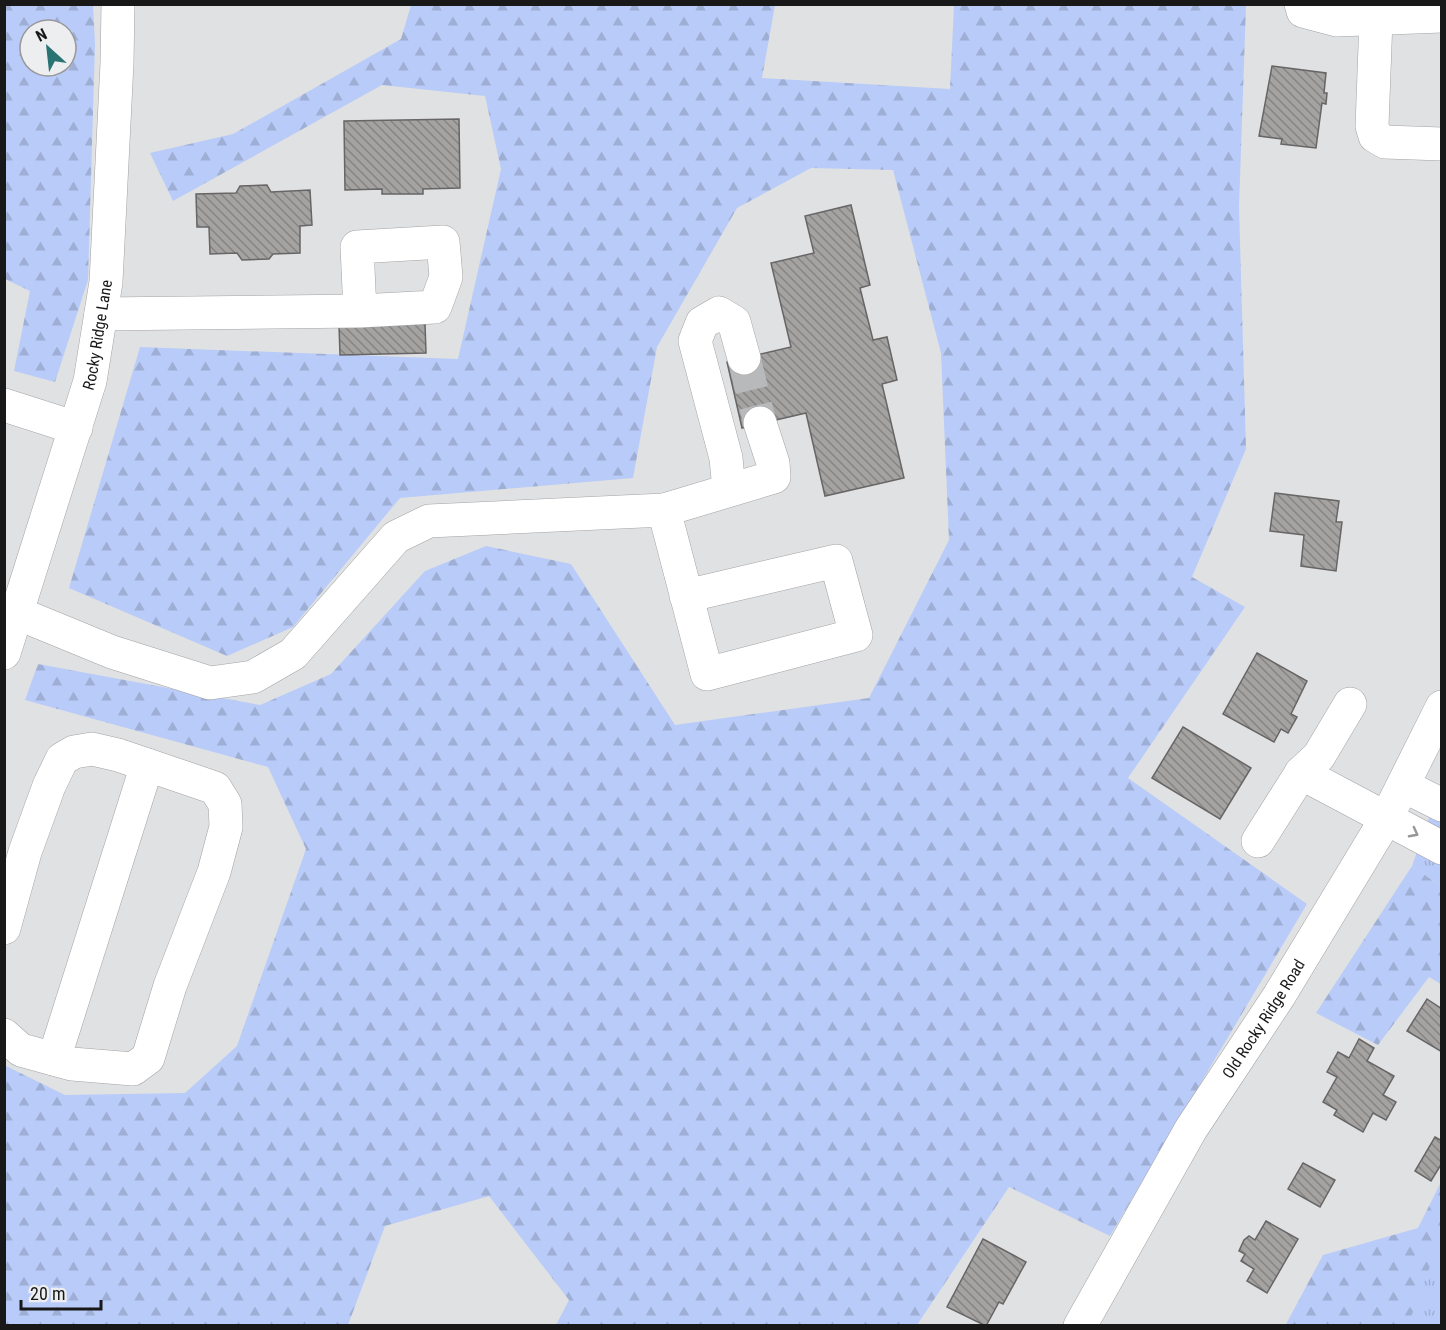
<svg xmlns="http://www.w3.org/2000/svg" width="1446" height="1330" viewBox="0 0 1446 1330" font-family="'Roboto Condensed',sans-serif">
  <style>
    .forest { fill: url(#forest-firs); fill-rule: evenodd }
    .park { fill: url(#park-tufts) }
    .building { fill: url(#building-back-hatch); stroke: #676565; stroke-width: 1.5 }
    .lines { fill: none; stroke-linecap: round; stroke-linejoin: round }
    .minor-tunnel { stroke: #b8b9ba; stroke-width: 33; stroke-dasharray: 33 16; stroke-linecap: butt }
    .minor-casing { stroke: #a3a3a5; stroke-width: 34 }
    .minor { stroke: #fff; stroke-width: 33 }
    .oneway { stroke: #979798 }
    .labels { text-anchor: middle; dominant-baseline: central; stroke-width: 4.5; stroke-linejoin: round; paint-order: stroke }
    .street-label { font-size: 16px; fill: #181819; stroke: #edeef0 }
  </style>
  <defs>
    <pattern id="forest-firs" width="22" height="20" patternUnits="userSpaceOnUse" patternTransform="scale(1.5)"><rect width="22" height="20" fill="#b9cbf8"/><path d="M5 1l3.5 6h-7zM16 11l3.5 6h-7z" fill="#9eaed4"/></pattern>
    <pattern id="park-tufts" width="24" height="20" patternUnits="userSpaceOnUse" patternTransform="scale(1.5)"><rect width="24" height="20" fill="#b9cbf8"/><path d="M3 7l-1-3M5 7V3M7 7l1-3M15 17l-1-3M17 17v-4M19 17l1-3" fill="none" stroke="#9eaed4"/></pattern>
    <pattern id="building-back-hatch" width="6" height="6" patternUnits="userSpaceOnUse" patternTransform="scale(1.5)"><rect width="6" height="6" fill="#a5a3a2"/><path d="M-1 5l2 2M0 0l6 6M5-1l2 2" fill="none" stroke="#858483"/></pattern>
  </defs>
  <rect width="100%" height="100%" fill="#e0e1e2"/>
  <path class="forest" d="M5,4l88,1 2,39 -7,236 -33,102 -41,-11 16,-80 -25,-12zM30,30h36v36h-36z
    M411,5h364l-13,73 188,11 4,-84h292l-7,202 7,242 -54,128 53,30 -117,171 179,126 -197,332 -101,-49 -92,138h-361l13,-25 -80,-104 -104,30 -37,99h-343l-1,-260 61,30 120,-2 52,-47 69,-197 -38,-82 -243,-67 13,-36 222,41 71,-31 94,-103 61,-25 85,18 104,161 194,-27 80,-158 -8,-187 -48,-183 -82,-2 -74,40 -80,139 -24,131 -233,20 -107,129 -66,29 -158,-68 71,-241 318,12 43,-190 -16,-73 -103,-11 -209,116 -23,-48 83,-19 168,-95z
    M1412,866l29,20v98l-12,-7 -51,68 -62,-32z
    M1441,1182v87l-23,56 -133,1 38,-71 95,-27z"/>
  <path class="park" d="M1441,784v102l-29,-20z
    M1441,1237v88h-33z"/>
  <path class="building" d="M1272,66l54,7 -2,20h3l-1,11 -4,-1 -6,45 -35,-4 1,-5 -23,-3z
    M459,119l1,69 -37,1v5h-41v-5l-37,1 -1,-69z
    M267,185l4,7 39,-2 2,35 -12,1v27l-27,1 -4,5 -27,1 -5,-7 -27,1 -1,-27h-12l-1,-33 40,-1 4,-7z
    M851,205l19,80 -10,3 13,52 14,-3 10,43 -15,4 22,94 -79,18 -19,-83 -64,15 -15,-66 64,-15 -20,-84 43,-10 -9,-37z
    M425,323l1,30 -86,2 -1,-30z
    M1275,493l64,8 -3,21h6l-6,49 -35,-5 3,-31 -34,-4z
    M1257,653l50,28 -16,33 6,3 -9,16 -7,-4 -7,13 -51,-28z
    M1183,727l68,41 -31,51 -68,-41z
    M1427,999l15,10v43l-35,-21z
    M1359,1039l15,9 -7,13 27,15 -11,19 13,7 -10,18 -13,-7 -10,19 -29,-17 3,-5 -14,-8 14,-25 -10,-5 11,-20 11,6z
    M1435,1137l7,4v22l-11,18 -16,-10z
    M1303,1163l32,17 -15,27 -32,-18z
    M1266,1221l32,18 -31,54 -20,-12 7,-12 -13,-8 4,-7 -6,-3 5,-11 5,-4 6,4z
    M983,1239l43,23 -23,42 -4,-2 -13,24 -39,-19z"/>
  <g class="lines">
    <path class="minor-tunnel" d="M744,358l16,65"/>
    <defs>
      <g id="minor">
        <path d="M1301,4l2,7 34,9 105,-4"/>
        <path d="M1376,19l-4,107 3,10 10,6 57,2"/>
        <path d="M101,314l259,-3 75,-4 11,-30 -3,-35 -86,5 3,64"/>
        <path d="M4,405l72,23"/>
        <path d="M729,490l-3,-32 -31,-117 7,-18 17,-10 15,9 10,36"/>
        <path d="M664,510l110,-33 -1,-14 -13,-40"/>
        <path d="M17,613l95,39 98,31 43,-6 40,-23 103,-117 33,-16 235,-11 43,164 149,-39 -20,-74 -150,35"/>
        <path id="s1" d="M4,653l86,-272 16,-99 11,-219 1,-59"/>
        <path d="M1301,773l141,75"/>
        <path d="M1404,786l38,19"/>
        <path d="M1258,841l43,-68 18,-17 31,-52"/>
        <path d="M4,928l21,-76 24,-66 13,-27 12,-7 18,-3 26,6 97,33 10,16 1,23 -12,45 -44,114 -22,72 -15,11 -61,-5 -51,-14 -17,-15"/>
        <path d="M54,1059l93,-294"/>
        <path id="s2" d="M1080,1326l111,-197 88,-133 107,-177 56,-112"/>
      </g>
    </defs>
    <use href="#minor" class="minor-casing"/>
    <use href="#minor" class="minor"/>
  </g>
  <defs><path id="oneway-chevron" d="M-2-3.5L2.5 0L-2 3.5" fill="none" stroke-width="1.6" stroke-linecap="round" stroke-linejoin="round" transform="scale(1.5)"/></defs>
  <use class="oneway" href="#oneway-chevron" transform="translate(1414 833) rotate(28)"/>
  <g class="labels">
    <g class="street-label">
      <text stroke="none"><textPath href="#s1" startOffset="332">Rocky Ridge Lane</textPath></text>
      <text stroke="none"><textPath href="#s2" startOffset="358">Old Rocky Ridge Road</textPath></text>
    </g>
  </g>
  <rect width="1446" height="1330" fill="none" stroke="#181819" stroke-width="12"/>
  <g transform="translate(48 48) rotate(333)"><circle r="28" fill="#edeef0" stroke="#98989a" stroke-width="1.5"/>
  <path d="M0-4.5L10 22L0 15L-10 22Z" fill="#297473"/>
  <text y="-9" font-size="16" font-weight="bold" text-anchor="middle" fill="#181819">N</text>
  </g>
  <path d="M21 1300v9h80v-9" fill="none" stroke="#181819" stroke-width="3"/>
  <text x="30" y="1300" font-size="18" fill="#181819" stroke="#edeef0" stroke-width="4.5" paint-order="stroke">20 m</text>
</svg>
